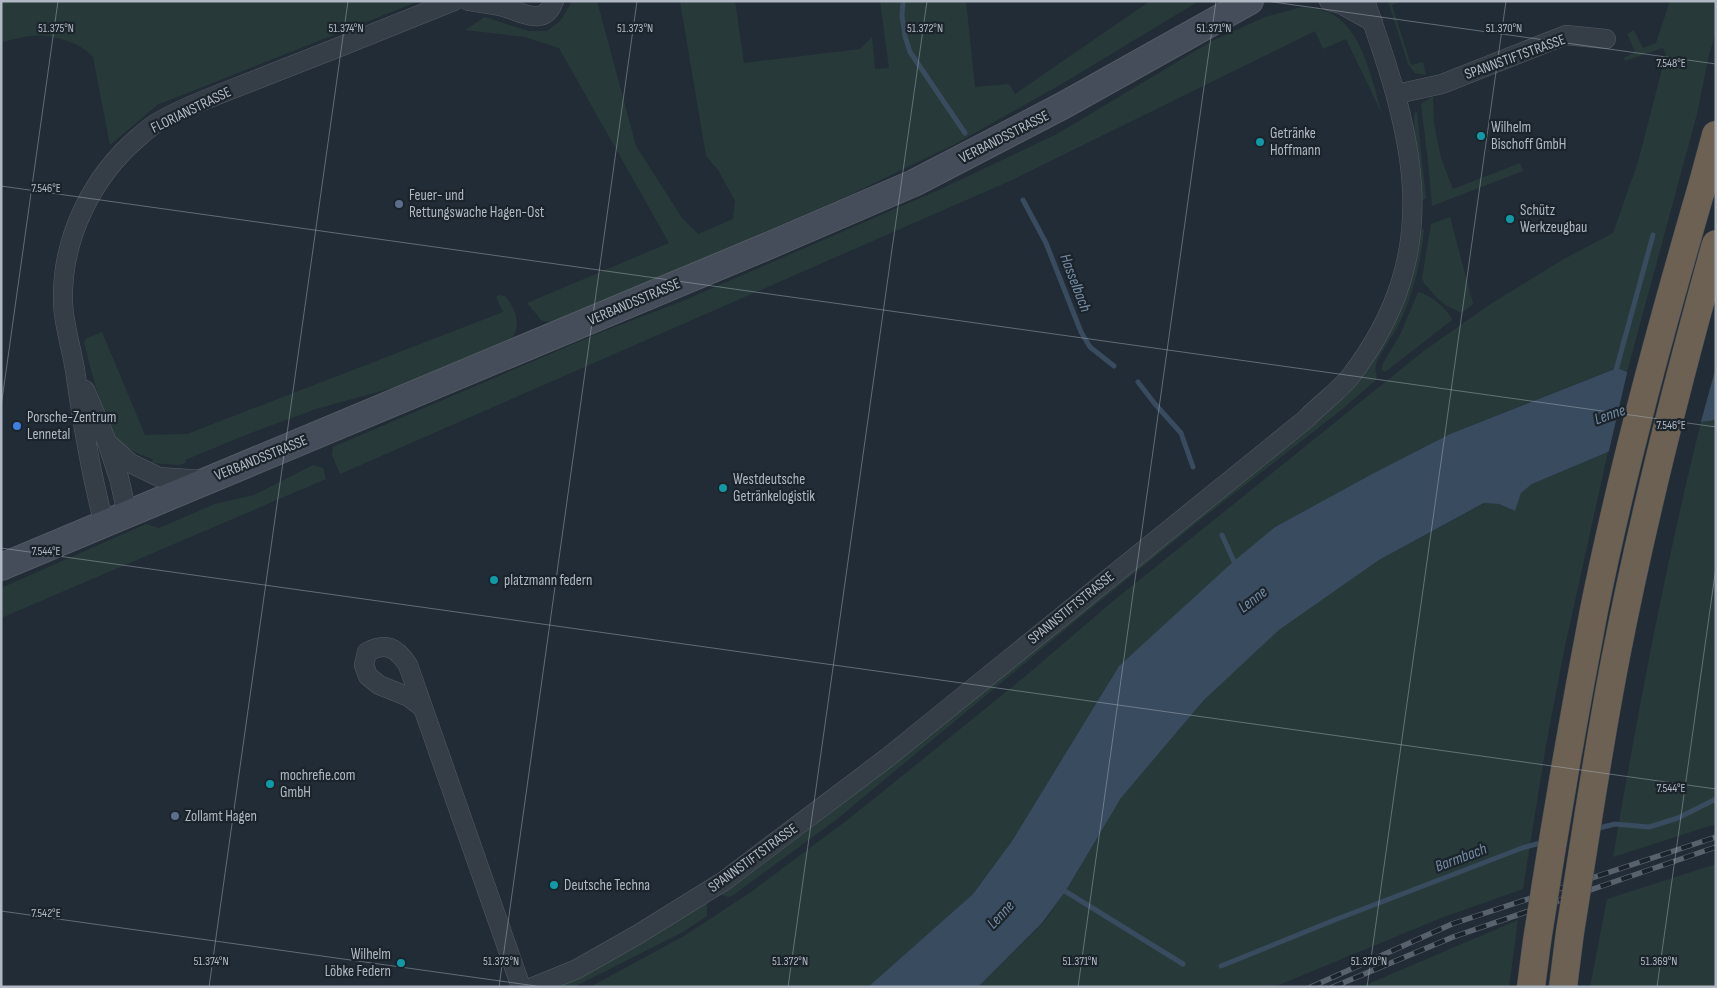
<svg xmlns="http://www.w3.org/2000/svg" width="1717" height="988" viewBox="0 0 1717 988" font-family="'Sofia Sans Condensed',sans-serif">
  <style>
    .green { fill: #273a39 }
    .water { fill: #394b5e }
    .pier { fill: #222c36 }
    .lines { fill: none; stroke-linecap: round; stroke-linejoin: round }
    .stream { stroke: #394b5e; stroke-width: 5 }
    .street-casing { stroke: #535b64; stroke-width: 20 }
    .secondary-casing { stroke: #535b64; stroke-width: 28 }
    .highway-casing { stroke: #404851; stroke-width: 29 }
    .street { stroke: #353e46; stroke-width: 19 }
    .secondary { stroke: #444d59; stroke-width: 26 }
    .highway { stroke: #6c6153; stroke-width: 28 }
    .rail-casing { stroke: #58626d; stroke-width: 5.5 }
    .rail { stroke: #1b232b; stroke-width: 4; stroke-dasharray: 11; stroke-linecap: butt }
    .highway-bridge-casing { stroke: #404851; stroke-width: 29; stroke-linecap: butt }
    .highway-bridge { stroke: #6c6153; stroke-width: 28 }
    .ticks { fill: none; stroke: #b0b8c3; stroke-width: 1; stroke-opacity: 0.45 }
    .culture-dot { fill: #0f9aa8; stroke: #1b232b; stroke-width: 2 }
    .service-dot { fill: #5c6f8a; stroke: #1b232b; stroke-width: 2 }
    .shop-dot { fill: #3f7fe0; stroke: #1b232b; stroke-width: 2 }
    .labels { text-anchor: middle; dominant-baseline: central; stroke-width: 4.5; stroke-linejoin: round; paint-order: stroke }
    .street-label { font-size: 15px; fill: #b0b8c3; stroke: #1b232b }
    .poi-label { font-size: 15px; fill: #b0b8c3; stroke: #1b232b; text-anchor: start }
    .water-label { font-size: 16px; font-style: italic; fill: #738ba4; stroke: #1b232b }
    .ticks-label { font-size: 12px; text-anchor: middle; fill: #b0b8c3; stroke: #1b232b; stroke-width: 4.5; stroke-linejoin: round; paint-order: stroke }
  </style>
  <rect width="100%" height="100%" fill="#222c36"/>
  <path class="green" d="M1,1h418l-262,104 -47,40 -17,-88c-11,-13 -33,-20 -49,-21 -13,-2 -30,4 -43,6z
    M571,1h26l39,145 46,72 16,16 35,-15 2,-18 -17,-31 -12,-14 -26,-155h55l9,62 116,-14 12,-12 3,32 14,-1 -9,-67h86l9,86 34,-3 6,10 135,-93h49l-134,81 -108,61 -105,51 -296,128 -14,-1 -15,-18 142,-60 -110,-195 -34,-11 -60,-7 20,-13 43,14h19l14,-11 9,-15z
    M1388,1h14l-10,4 19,60 12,-3 3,13 -11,-2 -7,-9z
    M1670,1h46v31l-7,23 -12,59 -70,258 -11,-4 -166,66 -78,40 -97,53 -156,139 -107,175 -39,53 -105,93h-278l94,-51 67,-44 95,-71 66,-53 110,-89 90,-77 313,-252 64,-45 73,-45 51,-27 25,-71 28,-108 -3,-6 -38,13 -1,-3 11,-6 -8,-18 7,-4 9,18 13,-5z
    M1302,7c12,1 26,3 36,11 27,20 35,68 45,98l-37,-77 -23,10 -8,-18 -303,149 -672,294 -8,-19 1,-8 264,-113 88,-34 256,-111 116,-55 155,-93 53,-24z
    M1433,96l1,28 7,34 12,31 67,-26 3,8 -91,35 -4,-44 -7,-58z
    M1415,112l2,1 9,86 -5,1 -7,-77z
    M1450,217l23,87 -11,9 -15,-7 -11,-9 -12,-14 -2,-5 9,-54z
    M1421,229l3,1c-3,33 -11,64 -25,94 -5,10 -21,32 -23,41 -2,5 2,10 0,15l-36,31 -136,106 -126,102 -242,201 -104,76 -4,1 -8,-3 95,-69 218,-176 330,-275c34,-46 50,-89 58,-145z
    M1418,292c11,2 31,18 34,28l-67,52 -3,-2v-5l18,-30z
    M499,295l6,1c11,13 18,32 4,45l-106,44 -87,24 -68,25 -63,26 1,3 -7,2 -27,-2 1,-4c-12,-4 -25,-9 -34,-19 -16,-18 -29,-74 -35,-98l3,-4 15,-6 43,103 42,-1 316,-122 -7,-15z
    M1716,420v404l-103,33c25,-146 52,-291 88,-435z
    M1608,452l-44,199 -18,94 -23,144 -82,29 -167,69h-296l65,-64 22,-31 56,-94 83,-98 75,-70 100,-70 106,-57 14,1 15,7 7,-18 11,-9z
    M313,465l10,3 3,11 -325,139v-30l145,-64 13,4 56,-24 39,-9z
    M1716,864v123h-126l17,-88z
    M707,902v14l-24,16 -109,55h-21c53,-26 105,-53 154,-85z
    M1518,920l-9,67h-148z"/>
  <path class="water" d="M1716,336v84l-15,2 -93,30 -76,32 -11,9 -6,18 -16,-7 -15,-1 -105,57 -100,70 -75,70 -83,98 -56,94 -23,31 -64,64h-110l105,-93 39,-53 107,-175 115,-105 41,-34 97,-53 78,-40 167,-66 10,4z"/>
  <path class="pier" d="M1716,334v33l-16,58 -92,30 20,-86z"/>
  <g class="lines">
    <path class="stream" d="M903,1l-1,15 3,20 5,16 55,81
      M1023,200l23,43 35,89 9,15 24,19
      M1615,374l38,-139
      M1138,382l17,22 26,29 12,34
      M1222,535l14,31
      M1595,829l20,-5 34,3 29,-9 38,-19
      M1060,888l123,76
      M1221,966l111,-45 190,-73 22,-6"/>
    <defs>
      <path id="street" d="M468,1c12,2 24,3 36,6 18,5 40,21 50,-6
        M1329,1l12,3 32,18
        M1397,94l45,-10 124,-49 40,4
        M85,390l22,52 12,36 8,35
        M110,445l20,18 29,14 45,3
        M104,523c-13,-48 -21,-97 -28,-146 -3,-25 -12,-49 -13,-74 -2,-64 29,-127 77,-167 5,-4 10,-9 15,-12 31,-19 74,-33 108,-47 64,-25 127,-50 191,-76
        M422,707l-13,-10 -30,-12 -11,-9 -4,-11 3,-13c19,-10 29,-5 41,13l113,322
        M533,987l44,-18 60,-34 87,-54 163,-123 419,-339c14,-15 32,-27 44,-42 97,-127 64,-238 15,-376"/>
      <path id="secondary" d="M1,567l762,-319 151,-65 150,-78 186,-104"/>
      <path id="highway" d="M1703,183l13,-48
        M1531,987l6,-46
        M1563,987l7,-55"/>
    </defs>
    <use href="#street" class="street-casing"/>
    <use href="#secondary" class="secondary-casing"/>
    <use href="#highway" class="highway-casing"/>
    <use href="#street" class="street"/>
    <use href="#secondary" class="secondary"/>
    <use href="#highway" class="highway"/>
    <defs>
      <path id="rail" d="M1311,987l141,-63 264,-87
        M1333,987l120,-50 263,-90"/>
    </defs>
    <use href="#rail" class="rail-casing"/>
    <use href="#rail" class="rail"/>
    <defs>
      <path id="highway-bridge" d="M1570,932c15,-92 28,-184 46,-276 27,-139 62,-276 100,-412
        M1537,941c17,-111 36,-221 57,-331 29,-144 68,-286 109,-427"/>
    </defs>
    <use href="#highway-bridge" class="highway-bridge-casing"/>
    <use href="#highway-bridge" class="highway-bridge"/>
  </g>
  <path class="ticks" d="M1266,1l450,63M1,186l1715,241M1,407l57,-406M1,548l1715,241M1,911l542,76M209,987l139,-986M499,987l138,-986M788,987l139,-986M1078,987l138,-986M1367,987l139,-986M1657,987l59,-420"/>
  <g class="culture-dot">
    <circle cx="1481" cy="136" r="5"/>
    <circle cx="1260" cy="142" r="5"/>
    <circle cx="1510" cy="219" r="5"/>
    <circle cx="723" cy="488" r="5"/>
    <circle cx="494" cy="580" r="5"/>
    <circle cx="270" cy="784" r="5"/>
    <circle cx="554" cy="885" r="5"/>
    <circle cx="401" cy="963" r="5"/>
  </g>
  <g class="service-dot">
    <circle cx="399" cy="204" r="5"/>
    <circle cx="175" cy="816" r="5"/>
  </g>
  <circle class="shop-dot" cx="17" cy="426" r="5"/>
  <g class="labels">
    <g class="street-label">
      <text transform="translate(1515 57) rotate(-20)">SPANNSTIFTSTRASSE</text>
      <text transform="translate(191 110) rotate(-26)">FLORIANSTRASSE</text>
      <text transform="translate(1004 137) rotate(-27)">VERBANDSSTRASSE</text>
      <text transform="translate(634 302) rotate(-23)">VERBANDSSTRASSE</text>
      <text transform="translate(261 458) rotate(-22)">VERBANDSSTRASSE</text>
      <text transform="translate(1071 608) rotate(-39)">SPANNSTIFTSTRASSE</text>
      <text transform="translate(753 858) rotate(-36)">SPANNSTIFTSTRASSE</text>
    </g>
    <g class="poi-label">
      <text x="1491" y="127">Wilhelm<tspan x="1491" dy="17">Bischoff GmbH</tspan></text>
      <text x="1270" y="133">Getränke<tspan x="1270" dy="17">Hoffmann</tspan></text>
      <text x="409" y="195">Feuer- und<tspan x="409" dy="17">Rettungswache Hagen-Ost</tspan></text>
      <text x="1520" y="210">Schütz<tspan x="1520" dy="17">Werkzeugbau</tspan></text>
      <text x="27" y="417">Porsche-Zentrum<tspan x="27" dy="17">Lennetal</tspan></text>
      <text x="733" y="479">Westdeutsche<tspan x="733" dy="17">Getränkelogistik</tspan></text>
      <text x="504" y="580">platzmann federn</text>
      <text x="280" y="775">mochrefie.com<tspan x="280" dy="17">GmbH</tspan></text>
      <text x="185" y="816">Zollamt Hagen</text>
      <text x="564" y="885">Deutsche Techna</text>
      <text x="391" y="954" text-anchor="end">Wilhelm<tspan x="391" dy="17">Löbke Federn</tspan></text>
    </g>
    <g class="water-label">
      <text transform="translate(1075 283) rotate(69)">Hasselbach</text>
      <text transform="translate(1610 415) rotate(-19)">Lenne</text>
      <text transform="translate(1253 600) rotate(-38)">Lenne</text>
      <text transform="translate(1461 858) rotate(-21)">Barmbach</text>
      <text transform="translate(1001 915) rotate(-47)">Lenne</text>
    </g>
  </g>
  <g class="ticks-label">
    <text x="56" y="32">51.375°N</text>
    <text x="346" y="32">51.374°N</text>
    <text x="635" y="32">51.373°N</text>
    <text x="925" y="32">51.372°N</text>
    <text x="1214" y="32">51.371°N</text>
    <text x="1504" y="32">51.370°N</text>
    <text x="1671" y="67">7.548°E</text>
    <text x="46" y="192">7.546°E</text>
    <text x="1671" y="429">7.546°E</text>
    <text x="46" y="555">7.544°E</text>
    <text x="1671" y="792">7.544°E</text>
    <text x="46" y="917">7.542°E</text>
    <text x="211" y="965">51.374°N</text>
    <text x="501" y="965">51.373°N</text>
    <text x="790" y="965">51.372°N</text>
    <text x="1080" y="965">51.371°N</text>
    <text x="1369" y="965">51.370°N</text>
    <text x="1659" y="965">51.369°N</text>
  </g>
  <rect width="1717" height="988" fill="none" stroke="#b0b8c3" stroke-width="5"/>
</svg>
